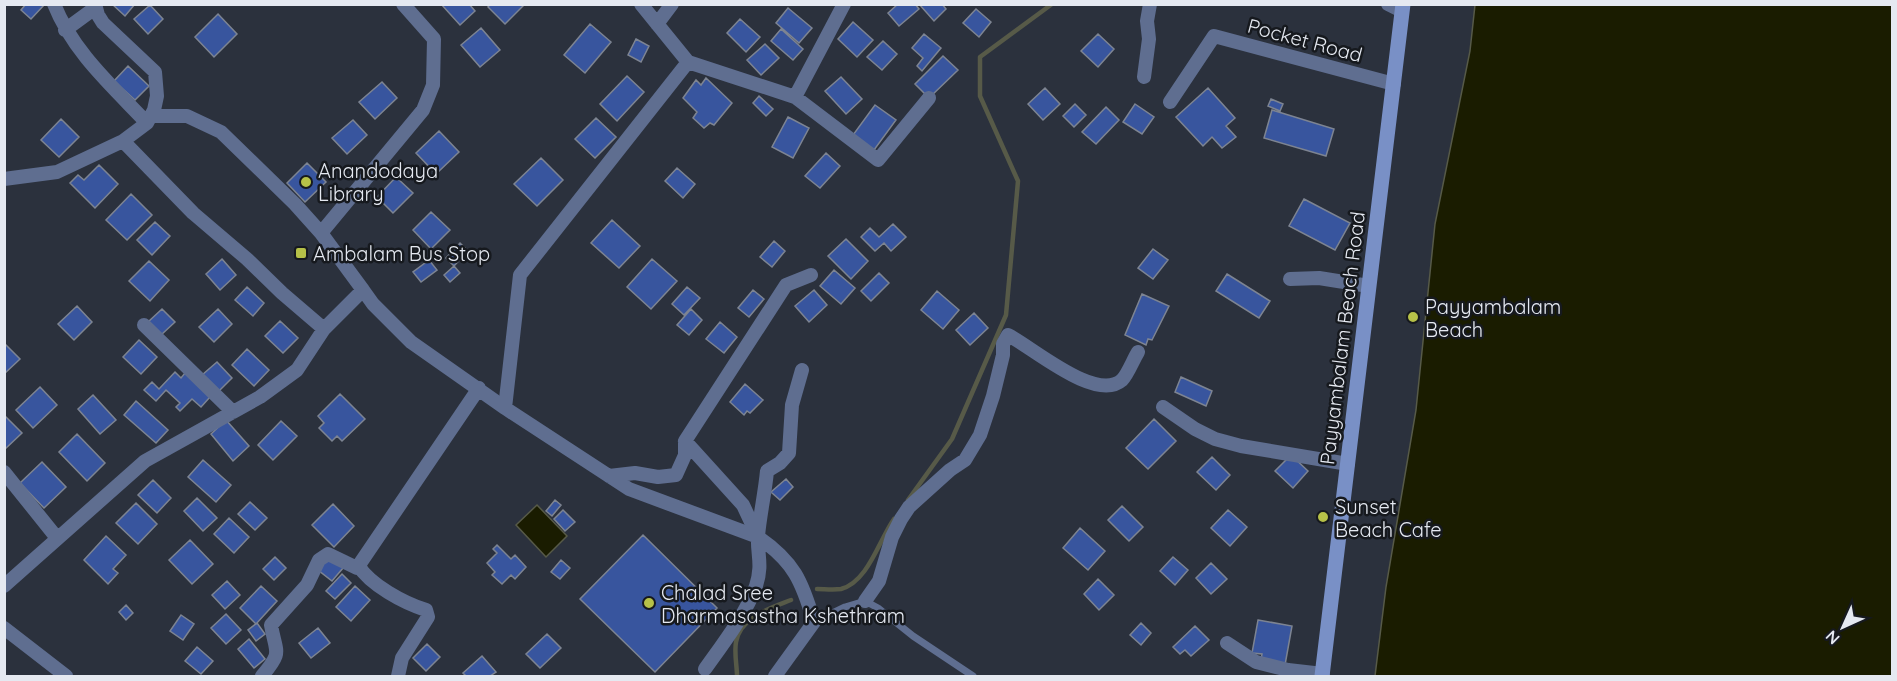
<svg xmlns="http://www.w3.org/2000/svg" width="1897" height="681" viewBox="0 0 1897 681" font-family="Quicksand,sans-serif">
  <style>
    .water { fill: #1a1c00; stroke: #575a48; stroke-width: 1.5 }
    .lines { fill: none; stroke-linecap: round; stroke-linejoin: round }
    .stream { stroke: #575a48; stroke-width: 4.5 }
    .building { fill: #38559e; stroke: #7d8492; stroke-width: 1.5 }
    .lane { stroke: #5f6e90; stroke-width: 7 }
    .street { stroke: #5f6e90; stroke-width: 14 }
    .secondary { stroke: #7990c6; stroke-width: 15 }
    .poi-dot { fill: #b6c148; stroke: #16191e; stroke-width: 2 }
    .labels { text-anchor: middle; dominant-baseline: central; stroke-width: 5; stroke-linejoin: round; paint-order: stroke }
    .street-label { font-size: 20px; fill: #e5e9f1; stroke: #16191e }
    .poi-label { font-size: 20px; fill: #e5e9f1; stroke: #16191e; text-anchor: start }
  </style>
  <rect width="100%" height="100%" fill="#2b313d"/>
  <path class="water" d="M1475,5h417v671h-517l11,-89 30,-177 19,-186 35,-173z
    M537,505l30,31 -21,21 -30,-32z"/>
  <g class="lines">
    <path class="stream" d="M908,500l44,-61 54,-124 12,-134 -38,-85v-39l72,-53
      M817,589c7,0 16,1 24,0 27,-7 38,-49 53,-70
      M737,676c0,-10 -3,-23 -1,-34 4,-25 35,-34 55,-42"/>
  </g>
  <path class="building" d="M26,4h19l-14,15 -10,-9z
    M112,4h23l-10,12z
    M441,4h28l6,7 -15,14z
    M490,4h34v1l-19,19 -17,-17z
    M898,4h17l4,5 -20,17 -11,-13z
    M919,4h23l4,5 -12,12z
    M150,5l13,14 -15,15 -14,-15z
    M788,8l24,20 -13,15 -23,-20z
    M976,9l15,13 -12,15 -16,-14z
    M218,14l19,20 -23,23 -19,-20z
    M740,19l20,18 -14,15 -19,-19z
    M853,22l20,18 -16,17 -19,-18z
    M590,24l21,18 -26,31 -21,-18z
    M481,28l19,22 -20,17 -19,-22z
    M781,29l22,20 -10,11 -22,-19z
    M924,34l17,14 -19,23 -5,-5 6,-8 -11,-10z
    M1098,34l16,15 -16,18 -17,-16z
    M636,39l13,7 -8,16 -13,-7z
    M883,41l14,13 -15,16 -15,-13z
    M765,44l14,14 -18,17 -14,-15z
    M943,56l15,14 -29,28 -14,-14z
    M128,66l21,20 -14,14 -21,-19z
    M627,76l17,16 -27,29 -17,-17z
    M841,77l21,22 -16,15 -21,-23z
    M706,78l26,25 -18,22 -4,-2 -6,5 -11,-10 4,-6 -14,-14 13,-18 5,5z
    M382,82l15,16 -22,21 -16,-17z
    M1045,88l15,16 -17,16 -15,-16z
    M1208,88l27,30 -9,8 10,11 -14,11 -10,-11 -9,9 -27,-29z
    M759,96l14,13 -7,7 -13,-13z
    M1271,99l12,5 -3,7 -12,-5z
    M1075,104l11,11 -12,12 -11,-11z
    M1135,104l19,13 -12,17 -19,-12z
    M875,105l21,15 -22,30 -21,-15z
    M1106,107l13,13 -23,24 -14,-12z
    M1272,110l62,19 -8,27 -62,-18z
    M788,117l21,11 -16,30 -21,-11z
    M596,118l20,19 -21,21 -20,-19z
    M61,119l18,18 -20,20 -18,-17z
    M353,120l14,15 -20,19 -15,-16z
    M439,131l20,21 -23,22 -20,-21z
    M826,153l14,13 -20,22 -15,-12z
    M541,158l22,22 -26,26 -23,-22z
    M307,163l19,19 -21,20 -18,-19z
    M99,165l19,19 -23,24 -25,-25 8,-8 6,5z
    M677,168l18,16 -12,14 -18,-17z
    M396,177l17,16 -20,20 -16,-16z
    M131,194l21,21 -25,25 -21,-20z
    M1304,199l46,24 -15,27 -46,-24z
    M431,212l19,18 -19,19 -18,-19z
    M612,220l28,26 -21,22 -28,-25z
    M155,222l15,14 -18,19 -15,-15z
    M893,224l13,13 -15,14 -7,-8 -9,8 -14,-14 9,-9 9,9z
    M846,239l22,22 -17,18 -23,-23z
    M774,241l11,10 -13,16 -12,-10z
    M460,243l8,8 -14,15 -8,-8z
    M1153,249l15,11 -15,19 -15,-11z
    M222,259l14,16 -16,15 -14,-16z
    M652,259l25,22 -26,28 -24,-22z
    M429,260l8,10 -16,12 -8,-10z
    M149,261l20,19 -19,21 -21,-20z
    M454,266l6,7 -10,9 -6,-7z
    M834,270l21,18 -14,16 -21,-18z
    M879,273l10,10 -18,18 -10,-10z
    M1227,274l43,27 -11,17 -43,-27z
    M247,287l17,16 -11,13 -18,-16z
    M687,287l13,11 -16,17 -12,-11z
    M753,290l11,9 -15,18 -11,-9z
    M814,290l13,15 -18,17 -14,-16z
    M937,291l22,19 -16,19 -22,-19z
    M1142,294l27,12 -17,34 -4,-1 -2,6 -21,-10z
    M77,306l15,16 -18,18 -16,-16z
    M162,309l13,13 -14,13 -13,-13z
    M218,309l14,15 -18,18 -15,-15z
    M691,309l11,11 -13,15 -12,-10z
    M974,313l14,15 -18,17 -14,-15z
    M280,321l18,17 -15,15 -18,-17z
    M720,322l17,15 -13,16 -18,-14z
    M139,340l18,17 -16,17 -18,-17z
    M4,343l16,16 -16,15z
    M247,349l22,21 -15,16 -22,-21z
    M217,362l15,16 -14,14 -16,-17z
    M175,372l6,6 4,-5 25,24 -9,10 -9,-8 -12,12 -4,-4 4,-4 -14,-13 -10,11 -12,-11 8,-8 7,7z
    M1181,377l31,14 -6,15 -31,-14z
    M745,384l18,16 -13,13 -3,-2 -3,4 -14,-13z
    M40,387l17,18 -24,23 -17,-18z
    M340,394l25,25 -23,22 -5,-5 -5,5 -13,-13 5,-5 -6,-7z
    M93,395l23,25 -16,14 -22,-25z
    M136,401l32,29 -12,13 -32,-28z
    M4,415l18,18 -18,17z
    M1154,419l22,22 -28,28 -22,-21z
    M226,420l23,26 -16,15 -22,-27z
    M281,421l16,15 -24,24 -15,-15z
    M77,434l28,29 -18,18 -28,-29z
    M1291,455l17,16 -15,17 -18,-17z
    M1212,457l18,18 -14,15 -19,-18z
    M203,460l28,25 -15,17 -28,-25z
    M42,462l24,25 -22,21 -24,-25z
    M786,479l7,8 -13,13 -9,-8z
    M153,480l18,18 -14,15 -19,-18z
    M197,498l20,20 -14,13 -19,-20z
    M555,500l6,5 -9,11 -6,-5z
    M250,502l17,16 -12,12 -17,-16z
    M136,503l21,21 -19,20 -22,-21z
    M333,504l21,22 -20,21 -22,-22z
    M1122,506l21,21 -14,14 -21,-21z
    M563,510l12,12 -10,9 -11,-12z
    M1228,510l19,17 -17,19 -19,-18z
    M229,518l20,19 -15,16 -20,-19z
    M1080,528l25,23 -17,19 -25,-22z
    M643,535l74,73 -62,64 -75,-73z
    M106,536l20,19 -13,14 5,4 -10,11 -24,-24z
    M190,540l23,24 -21,20 -23,-24z
    M497,545l14,14 4,-4 11,12 -11,12 -4,-4 -9,9 -10,-9 3,-3 -8,-9 10,-10 -4,-4z
    M329,556l14,12 -11,13 -14,-11z
    M275,557l11,11 -12,12 -11,-11z
    M1173,557l15,13 -13,15 -15,-14z
    M561,560l9,8 -10,11 -9,-7z
    M1211,563l16,16 -16,15 -15,-16z
    M342,574l9,9 -16,16 -9,-8z
    M1098,579l16,16 -15,15 -15,-16z
    M227,581l13,14 -15,14 -13,-14z
    M261,586l16,15 -21,23 -16,-16z
    M355,586l15,14 -19,21 -15,-14z
    M126,605l7,8 -7,7 -7,-8z
    M226,614l15,16 -15,14 -15,-16z
    M181,615l13,9 -11,16 -13,-9z
    M1258,620l34,6 -7,39 -24,-5 1,-6 -10,-1z
    M257,623l8,11 -9,7 -8,-11z
    M1141,623l10,10 -10,12 -11,-10z
    M1195,626l14,14 -18,16 -6,-6 -5,4 -7,-7z
    M318,628l12,15 -19,15 -12,-15z
    M547,634l14,14 -21,20 -14,-14z
    M249,639l16,20 -11,9 -16,-19z
    M427,644l13,13 -14,14 -13,-13z
    M197,647l16,14 -12,13 -16,-13z
    M482,656l14,16 -6,4h-24l-3,-3z"/>
  <g class="lines">
    <path class="lane" d="M814,622l31,-15 20,-6 13,7 35,28 60,40"/>
    <path class="street" d="M54,4c19,48 58,82 93,119
      M641,4l47,58
      M1388,4l14,7
      M657,24l15,-20
      M65,30l30,-22
      M1144,77l5,-38 -2,-18 3,-17
      M795,97l83,63 51,-62
      M1170,102l44,-66 180,48
      M151,116h36l34,16 74,72 26,29 42,57
      M4,179l53,-7 66,-31 24,-18 7,-13 3,-14 -2,-24 -52,-49 -5,-8 -3,-11
      M321,233l102,-123 10,-25 1,-46 -31,-35
      M1290,279l29,-1 50,8
      M144,325l89,87
      M324,329l39,-39 10,14 38,38 94,66
      M1163,407l32,22 20,10 26,7 107,18
      M4,472l53,66
      M609,476l26,-3 23,4 18,-2 9,-20v-14
      M758,537l-15,-32 -58,-64 101,-156 25,-10
      M358,565c12,20 46,38 68,45l2,7 -26,41 -4,18
      M4,586l141,-125 115,-64 37,-27 27,-41 -42,-36 -35,-34 -54,-46 -70,-72
      M865,601l14,-20 13,-44 9,-18 8,-12 41,-37 15,-10 15,-25 13,-39 10,-41v-11l5,-9c24,12 88,68 114,45 6,-6 11,-20 16,-28
      M4,628l62,48
      M1227,643l29,19 32,8 35,4
      M705,669c17,-24 41,-55 51,-83 7,-22 1,-31 2,-50 2,-22 7,-43 9,-65l13,-8 9,-10 3,-48 10,-35
      M262,676c21,-25 14,-22 9,-51l36,-40 12,-25 9,-6 29,14 122,-180
      M775,676l39,-54c-12,-41 -20,-60 -56,-85l-129,-48 -124,-81 15,-133 168,-213 107,35 49,-93"/>
    <path class="secondary" d="M1322,676l81,-672"/>
  </g>
  <g class="poi-dot">
    <circle cx="306" cy="182" r="6"/>
    <rect x="295" y="247" width="12" height="12" rx="3"/>
    <circle cx="1413" cy="317" r="6"/>
    <circle cx="1323" cy="517" r="6"/>
    <circle cx="649" cy="603" r="6"/>
  </g>
  <g class="labels">
    <g class="street-label">
      <text transform="translate(1305 40) rotate(15)">Pocket Road</text>
      <text transform="translate(1342 338) rotate(-83)">Payyambalam Beach Road</text>
    </g>
    <g class="poi-label">
      <text x="318" y="170">Anandodaya<tspan x="318" dy="23">Library</tspan></text>
      <text x="313" y="253">Ambalam Bus Stop</text>
      <text x="1425" y="306">Payyambalam<tspan x="1425" dy="23">Beach</tspan></text>
      <text x="1335" y="506">Sunset<tspan x="1335" dy="23">Beach Cafe</tspan></text>
      <text x="661" y="592">Chalad Sree<tspan x="661" dy="23">Dharmasastha Kshethram</tspan></text>
    </g>
  </g>
  <rect width="1897" height="681" fill="none" stroke="#e5e9f1" stroke-width="12"/>
  <g transform="translate(1843 627) rotate(225)" stroke="#16191e" stroke-width="4.5" paint-order="stroke">
  <path d="M0-4.5L10 22L0 15L-10 22Z" fill="#e5e9f1"/>
  <text y="-9" font-size="16" font-weight="bold" text-anchor="middle" fill="#e5e9f1">N</text>
  </g>
</svg>
